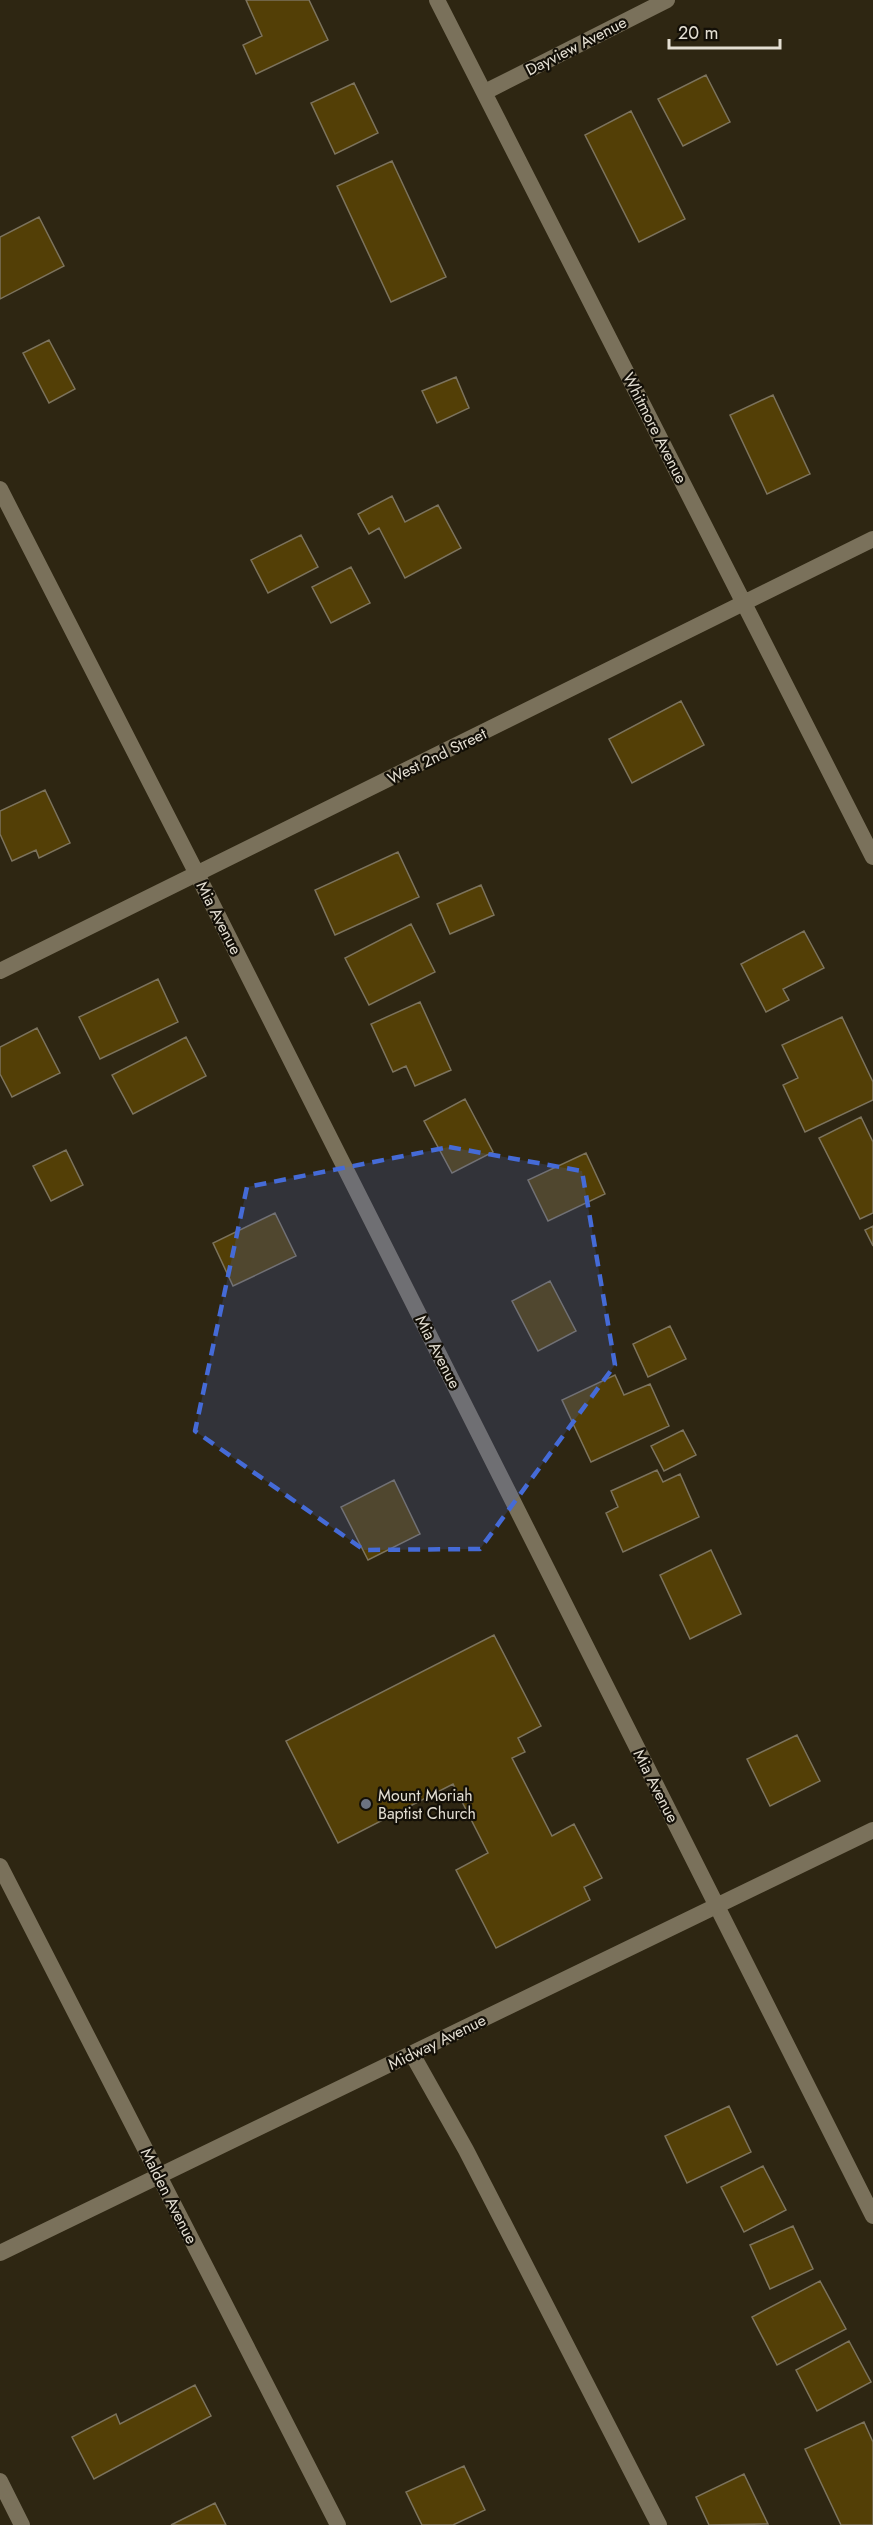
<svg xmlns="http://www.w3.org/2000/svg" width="873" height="2525" viewBox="0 0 873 2525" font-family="Jost,sans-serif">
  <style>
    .building { fill: #533f06; stroke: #7c735d; stroke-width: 1.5 }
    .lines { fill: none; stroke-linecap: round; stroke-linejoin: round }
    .service { stroke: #7a715b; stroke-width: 16 }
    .minor { stroke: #7a715b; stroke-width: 16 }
    .marked { fill: #456bd7; fill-opacity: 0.2; stroke: #456bd7; stroke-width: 4.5; stroke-dasharray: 12 8; stroke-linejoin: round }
    .worship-dot { fill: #6b7280; stroke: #130f07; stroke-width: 2 }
    .labels { text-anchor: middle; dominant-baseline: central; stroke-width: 4.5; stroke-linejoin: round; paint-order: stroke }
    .street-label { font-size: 16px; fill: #e4dfd3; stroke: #130f07 }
    .poi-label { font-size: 16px; fill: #e4dfd3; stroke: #130f07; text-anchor: start }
  </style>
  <rect width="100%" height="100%" fill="#2e2612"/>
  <path class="building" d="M246,0h63l19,40 -72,34 -13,-29 19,-9z
    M706,75l24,47 -47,24 -25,-47z
    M354,83l24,50 -43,21 -24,-51z
    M631,111l54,108 -46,23 -54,-107z
    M392,161l54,116 -55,25 -54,-116z
    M39,217l25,49 -64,33v-62z
    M49,340l26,49 -26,14 -26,-50z
    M456,377l13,31 -32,15 -15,-32z
    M773,395l37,79 -43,20 -37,-79z
    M392,496l13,26 33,-17 23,43 -56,30 -26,-50 -10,6 -11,-20z
    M301,535l17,32 -50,26 -17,-33z
    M351,567l19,36 -39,20 -19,-36z
    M681,701l23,44 -72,38 -23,-44z
    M45,790l25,53 -31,15 -3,-8 -24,11 -12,-27v-23z
    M398,852l21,45 -84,38 -20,-45z
    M481,885l13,30 -44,19 -13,-30z
    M411,924l24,48 -66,33 -24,-47z
    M804,931l20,37 -41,21 6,11 -23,12 -25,-48z
    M158,979l20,43 -78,37 -21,-42z
    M420,1002l31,68 -36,16 -9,-20 -13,6 -22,-48z
    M842,1017l31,65v18l-68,32 -22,-47 15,-7 -16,-33z
    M37,1028l23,45 -48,24 -12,-23v-27z
    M186,1037l20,39 -73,38 -21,-39z
    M465,1099l28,53 -41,21 -28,-52z
    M861,1117l12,25v71l-13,6 -41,-81z
    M66,1150l17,35 -32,16 -18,-35z
    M586,1153l19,41 -57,27 -20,-41z
    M275,1213l21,43 -63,30 -20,-43z
    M873,1226v20l-8,-16z
    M550,1281l26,50 -38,20 -26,-50z
    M670,1326l16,33 -38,18 -15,-33z
    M615,1375l9,20 26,-11 19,42 -78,36 -29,-62z
    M683,1430l13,25 -32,16 -13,-25z
    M657,1470l6,12 17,-8 19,43 -76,35 -17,-39 12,-6 -7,-16z
    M394,1480l26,54 -52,26 -27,-53z
    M711,1550l30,64 -51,25 -30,-64z
    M494,1635l47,91 -23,12 7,14 -13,6 40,78 22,-12 28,54 -18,9 6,13 -94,48 -40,-78 32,-17 -35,-69 -115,59 -52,-102z
    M797,1735l23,46 -50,25 -23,-47z
    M729,2106l22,46 -64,31 -22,-47z
    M763,2166l23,44 -42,22 -23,-45z
    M793,2226l20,43 -43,20 -20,-44z
    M820,2281l26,48 -69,36 -25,-48z
    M849,2341l22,41 -54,29 -21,-41z
    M195,2385l16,31 -117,63 -22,-42 44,-23 4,10z
    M864,2422l9,20v83h-32l-36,-76z
    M464,2466l21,44 -32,15h-31l-16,-33z
    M744,2474l24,50 -59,1 -13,-28z
    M215,2503l11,22h-55z"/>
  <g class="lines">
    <path class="service" d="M412,2054l54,96 193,375
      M0,2481l22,44"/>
    <path class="minor" d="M437,0l436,857
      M485,92l182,-92
      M0,489l197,385 676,1342
      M0,971l873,-432
      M0,1866l338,659
      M0,2253l873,-423"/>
  </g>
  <path class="marked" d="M449,1147l133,24 33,194 -135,184 -116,1 -169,-119 52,-244z"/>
  <circle class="worship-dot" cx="366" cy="1804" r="6"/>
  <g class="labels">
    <g class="street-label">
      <text transform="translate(576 46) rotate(-27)">Dayview Avenue</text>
      <text transform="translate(655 428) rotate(63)">Whitmore Avenue</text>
      <text transform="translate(437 756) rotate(-26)">West 2nd Street</text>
      <text transform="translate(219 918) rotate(63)">Mia Avenue</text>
      <text transform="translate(438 1352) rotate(63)">Mia Avenue</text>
      <text transform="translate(656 1786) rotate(63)">Mia Avenue</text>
      <text transform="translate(437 2042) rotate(-26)">Midway Avenue</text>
      <text transform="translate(169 2196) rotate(63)">Malden Avenue</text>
    </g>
    <g class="poi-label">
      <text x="378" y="1795">Mount Moriah<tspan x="378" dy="18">Baptist Church</tspan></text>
    </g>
  </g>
  <path d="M669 39v9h111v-9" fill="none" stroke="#e4dfd3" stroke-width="3"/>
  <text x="678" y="39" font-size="18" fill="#e4dfd3" stroke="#130f07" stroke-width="4.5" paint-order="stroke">20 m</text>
</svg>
